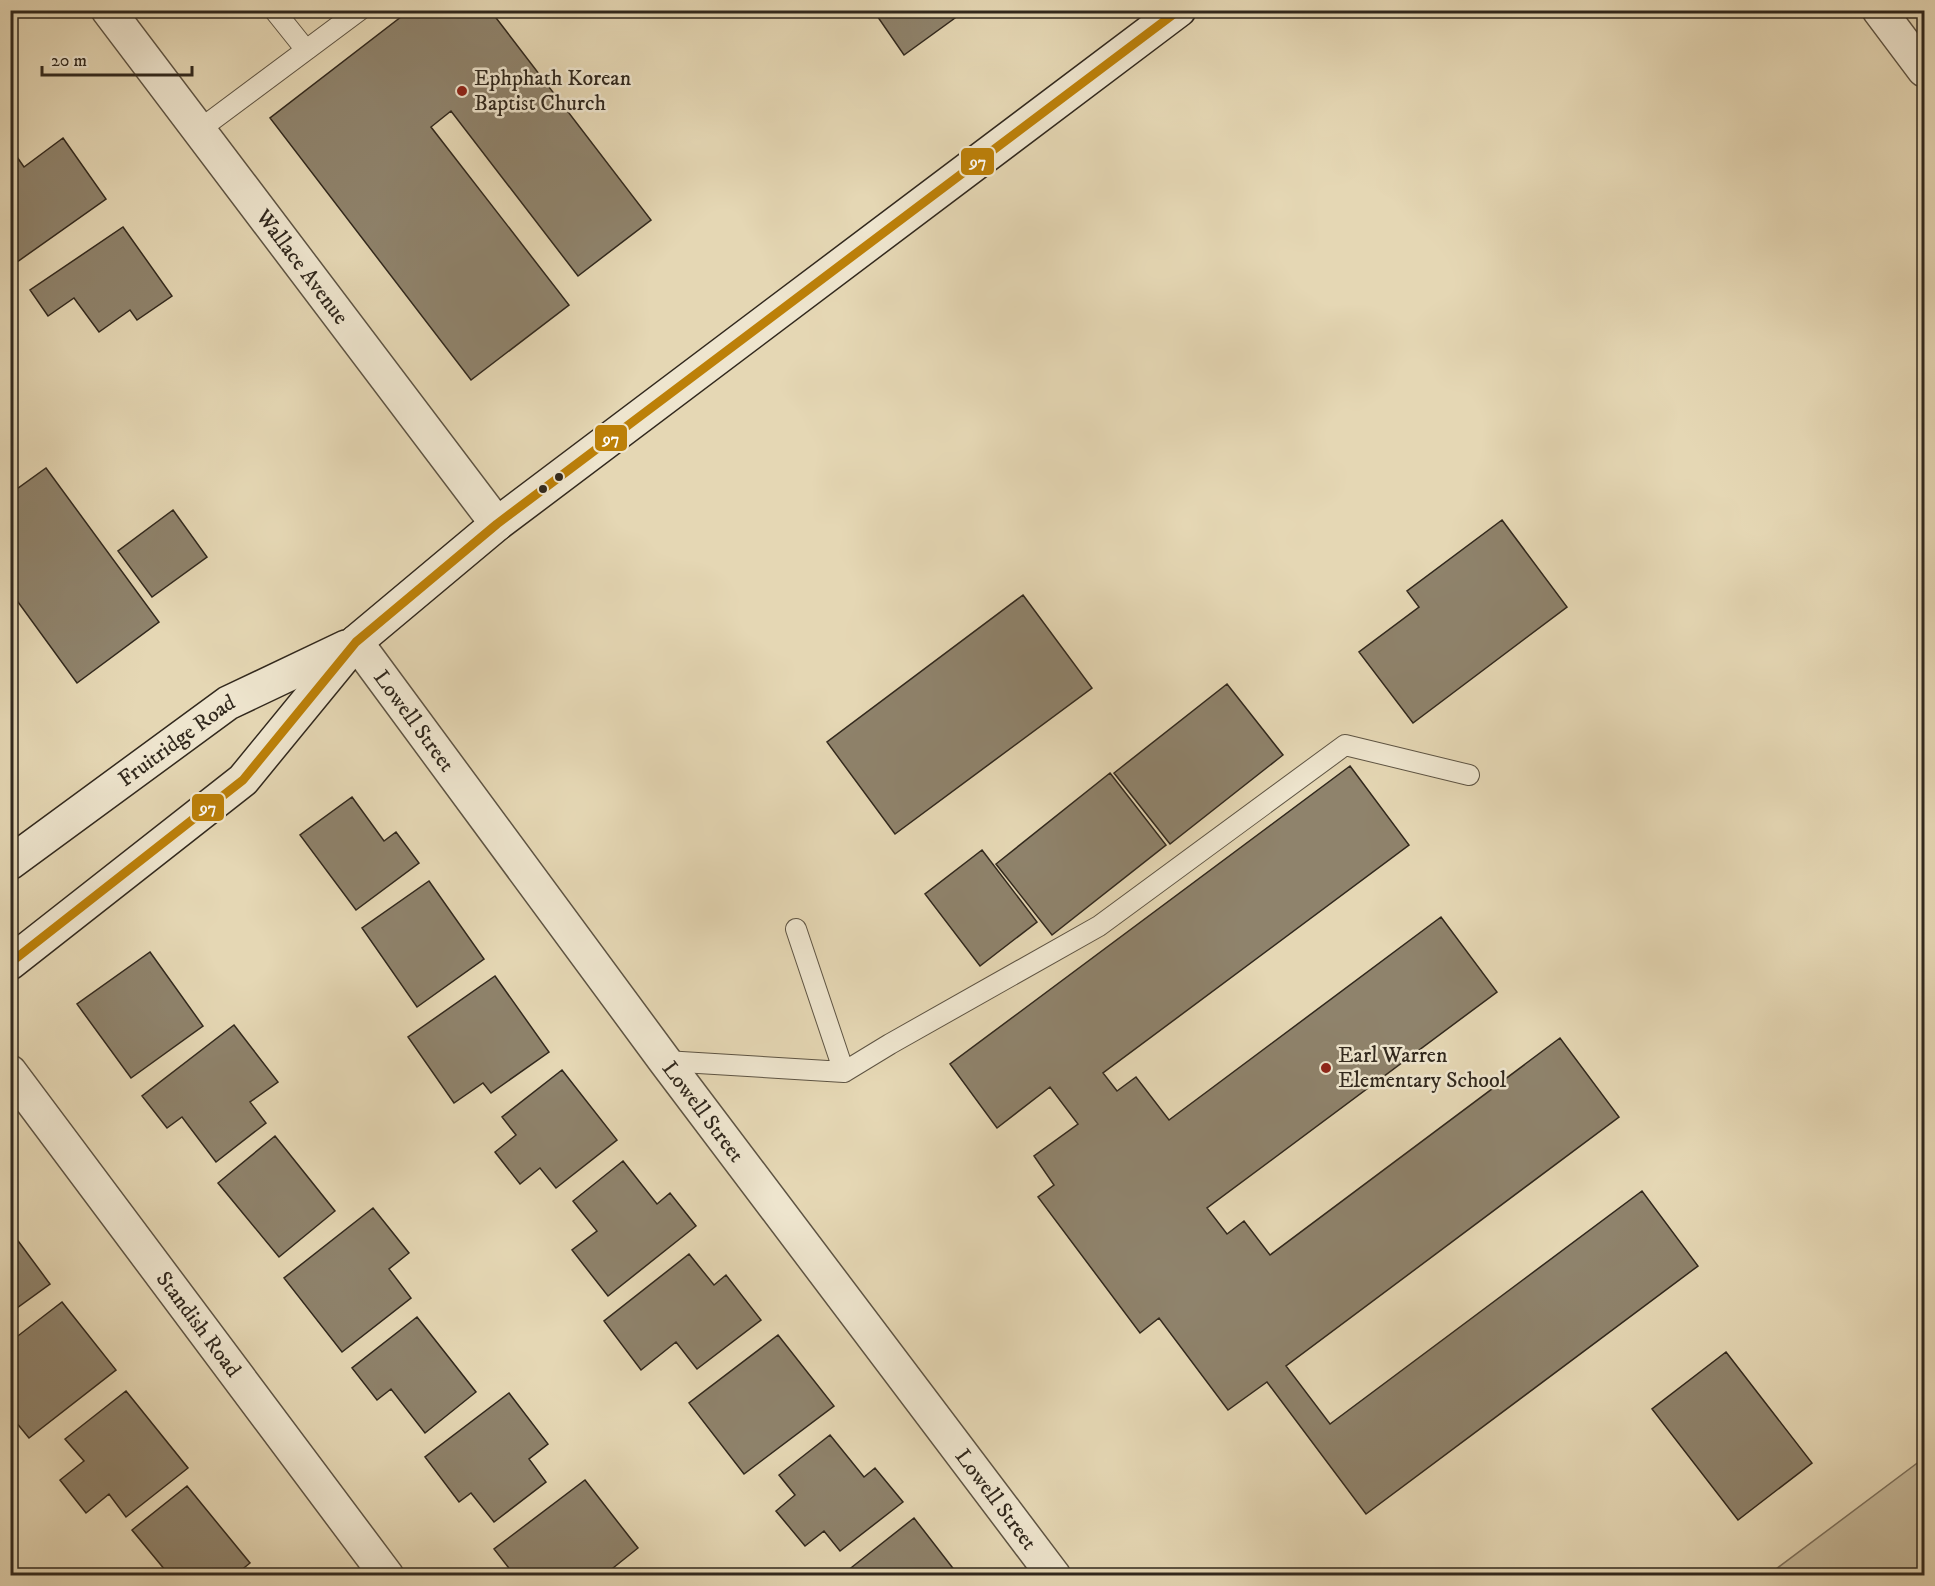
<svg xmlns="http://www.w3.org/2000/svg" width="1935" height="1586" viewBox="0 0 1935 1586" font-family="'IM FELL DW Pica',serif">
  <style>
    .green { fill: #c6b99a; stroke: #7c705c; stroke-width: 1.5 }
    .building { fill: #8f836c; stroke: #31281d; stroke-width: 1.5 }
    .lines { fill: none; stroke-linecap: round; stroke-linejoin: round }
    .lane-casing { stroke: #5e5443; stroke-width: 22 }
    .street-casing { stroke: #5e5443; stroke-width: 36 }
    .secondary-casing { stroke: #31281d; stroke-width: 36 }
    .lane { stroke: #eee5ce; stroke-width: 20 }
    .street { stroke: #eee5ce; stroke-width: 33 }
    .secondary { stroke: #eee5ce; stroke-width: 33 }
    .bus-1-casing { stroke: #eee5ce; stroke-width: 14 }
    .bus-1 { stroke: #bc8009; stroke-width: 9 }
    .poi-dot { fill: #8f2418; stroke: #eee5ce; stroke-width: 2 }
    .bus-dot { fill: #31281d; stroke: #eee5ce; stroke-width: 2 }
    .labels { text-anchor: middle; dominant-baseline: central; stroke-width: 5; stroke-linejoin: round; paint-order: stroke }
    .poi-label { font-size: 22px; fill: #31281d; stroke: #eee5ce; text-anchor: start }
    .street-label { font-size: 22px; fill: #31281d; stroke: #eee5ce }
    .line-badge { stroke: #eee5ce; stroke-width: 2 }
    .badge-label { font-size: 16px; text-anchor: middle; font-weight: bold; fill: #fff }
  </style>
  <rect width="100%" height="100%" fill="#e5d7b4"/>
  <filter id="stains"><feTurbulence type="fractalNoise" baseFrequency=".00333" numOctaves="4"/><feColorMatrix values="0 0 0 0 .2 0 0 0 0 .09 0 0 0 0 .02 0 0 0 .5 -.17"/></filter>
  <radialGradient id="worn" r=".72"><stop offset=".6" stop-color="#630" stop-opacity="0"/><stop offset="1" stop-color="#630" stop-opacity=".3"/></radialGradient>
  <path class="green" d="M1924,1458v117h-156z"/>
  <path class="building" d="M410,10h80l161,210 -73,56 -127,-165 -20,16 138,178 -98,75 -201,-262z
    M873,10h93l-62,45z
    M63,138l43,61 -96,68v-120l14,20z
    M123,227l49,69 -35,24 -7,-10 -31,22 -25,-34 -26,18 -18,-26z
    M46,468l113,154 -82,61 -67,-92v-97z
    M173,510l34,47 -55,40 -34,-46z
    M1502,520l65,87 -154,116 -54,-71 60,-45 -12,-16z
    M1023,595l69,93 -197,146 -68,-92z
    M1227,684l56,71 -113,89 -56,-71z
    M1350,766l59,79 -306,228 14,18 19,-14 33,43 272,-203 56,75 -290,216 20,26 17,-13 26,34 290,-217 59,79 -333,249 44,58 312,-233 56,75 -332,248 -99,-132 -39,28 -69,-92 -19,15 -102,-136 16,-12 -20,-29 44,-32 -28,-37 -53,41 -47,-64z
    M1110,773l56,72 -114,90 -56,-71z
    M352,797l32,44 12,-9 23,31 -63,47 -56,-75z
    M982,850l55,72 -57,44 -55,-72z
    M429,881l55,78 -67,48 -55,-79z
    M150,952l53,74 -72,52 -54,-74z
    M495,976l54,76 -58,41 -8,-10 -29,20 -46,-66z
    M234,1025l44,57 -28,20 16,21 -50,39 -34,-45 -15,11 -25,-32z
    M562,1070l55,70 -61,48 -16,-20 -20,16 -25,-32 21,-17 -14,-18z
    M275,1136l60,75 -56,46 -61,-74z
    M623,1161l34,43 13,-11 26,33 -88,70 -36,-46 25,-19 -24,-30z
    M373,1208l36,45 -20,16 22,29 -69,54 -58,-74z
    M10,1230l40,54 -40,29z
    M689,1254l25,31 12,-10 35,45 -64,49 -21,-27 -35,28 -37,-49z
    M62,1302l54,68 -87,68 -19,-23v-73z
    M417,1317l59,75 -51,41 -34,-44 -14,11 -25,-32z
    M778,1335l56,71 -90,68 -55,-71z
    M1726,1352l86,111 -74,57 -86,-111z
    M126,1391l62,77 -62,49 -17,-23 -23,19 -26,-33 24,-19 -19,-22z
    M509,1393l39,51 -19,15 17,23 -52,40 -23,-29 -12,9 -34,-45z
    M830,1435l34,42 11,-9 28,34 -63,49 -16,-20 -19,15 -29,-35 19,-16 -16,-20z
    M585,1480l53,68 -35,28h-88l-21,-27z
    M187,1486l63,77 -16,13h-64l-38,-46z
    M914,1518l45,58h-108l-4,-5z"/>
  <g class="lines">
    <defs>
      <path id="lane" d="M274,10l32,40
        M199,130l161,-120
        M796,929l48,143
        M665,1061l179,11 46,-28 209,-118 246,-181 124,30"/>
      <g id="street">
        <path id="s1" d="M108,10l389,514"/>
        <path d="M1879,10l45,60"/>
        <path id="s2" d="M356,642l309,419 389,515"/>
        <path id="s3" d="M10,1072l377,504"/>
      </g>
      <g id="secondary">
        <path id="s4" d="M10,863l218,-160 118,-56"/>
        <path d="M10,963l233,-183 113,-138 141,-118 682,-514"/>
      </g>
    </defs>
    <use href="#lane" class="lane-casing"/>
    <use href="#street" class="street-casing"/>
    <use href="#secondary" class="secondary-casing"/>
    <use href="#lane" class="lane"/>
    <use href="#street" class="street"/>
    <use href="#secondary" class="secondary"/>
    <defs>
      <path id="bus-1" d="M10,963l233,-183 113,-138 141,-118 682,-514"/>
    </defs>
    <use href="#bus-1" class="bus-1-casing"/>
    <use href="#bus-1" class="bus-1"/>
  </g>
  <g class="poi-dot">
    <circle cx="462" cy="91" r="6"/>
    <circle cx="1326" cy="1068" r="6"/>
  </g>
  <g class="bus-dot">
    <circle cx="559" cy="477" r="5"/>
    <circle cx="543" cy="489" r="5"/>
  </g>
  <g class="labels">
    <g class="poi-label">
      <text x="474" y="78">Ephphath Korean<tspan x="474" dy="25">Baptist Church</tspan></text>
      <text x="1338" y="1055">Earl Warren<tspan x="1338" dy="25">Elementary School</tspan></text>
    </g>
    <g class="street-label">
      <text stroke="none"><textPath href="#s1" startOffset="322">Wallace Avenue</textPath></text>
      <text stroke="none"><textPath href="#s2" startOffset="98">Lowell Street</textPath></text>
      <text stroke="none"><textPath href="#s4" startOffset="207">Fruitridge Road</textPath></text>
      <text stroke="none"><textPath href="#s2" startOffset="584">Lowell Street</textPath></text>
      <text stroke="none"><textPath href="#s3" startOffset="315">Standish Road</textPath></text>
      <text stroke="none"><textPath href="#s2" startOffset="1070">Lowell Street</textPath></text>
    </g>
  </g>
  <g class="line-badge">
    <rect x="960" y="147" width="35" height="29" rx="6" fill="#bc8009"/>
    <rect x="594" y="424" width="34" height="28" rx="6" fill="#bc8009"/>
    <rect x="191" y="793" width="34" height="29" rx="6" fill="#bc8009"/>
  </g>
  <g class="badge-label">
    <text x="978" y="167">97</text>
    <text x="611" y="444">97</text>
    <text x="208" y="813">97</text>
  </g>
  <rect width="1935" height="1586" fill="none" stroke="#e5d7b4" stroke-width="36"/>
  <rect x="12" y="12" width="1911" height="1562" fill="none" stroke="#31281d" stroke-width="3"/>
  <rect x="18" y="18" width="1899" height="1550" fill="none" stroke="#31281d" stroke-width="1.5"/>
  <path d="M42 66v9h150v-9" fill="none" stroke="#31281d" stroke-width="3"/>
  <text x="51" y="66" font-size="18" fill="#31281d" stroke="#eee5ce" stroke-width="4.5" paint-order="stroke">20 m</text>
  <rect width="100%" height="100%" filter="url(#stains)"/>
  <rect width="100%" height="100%" fill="url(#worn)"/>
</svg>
